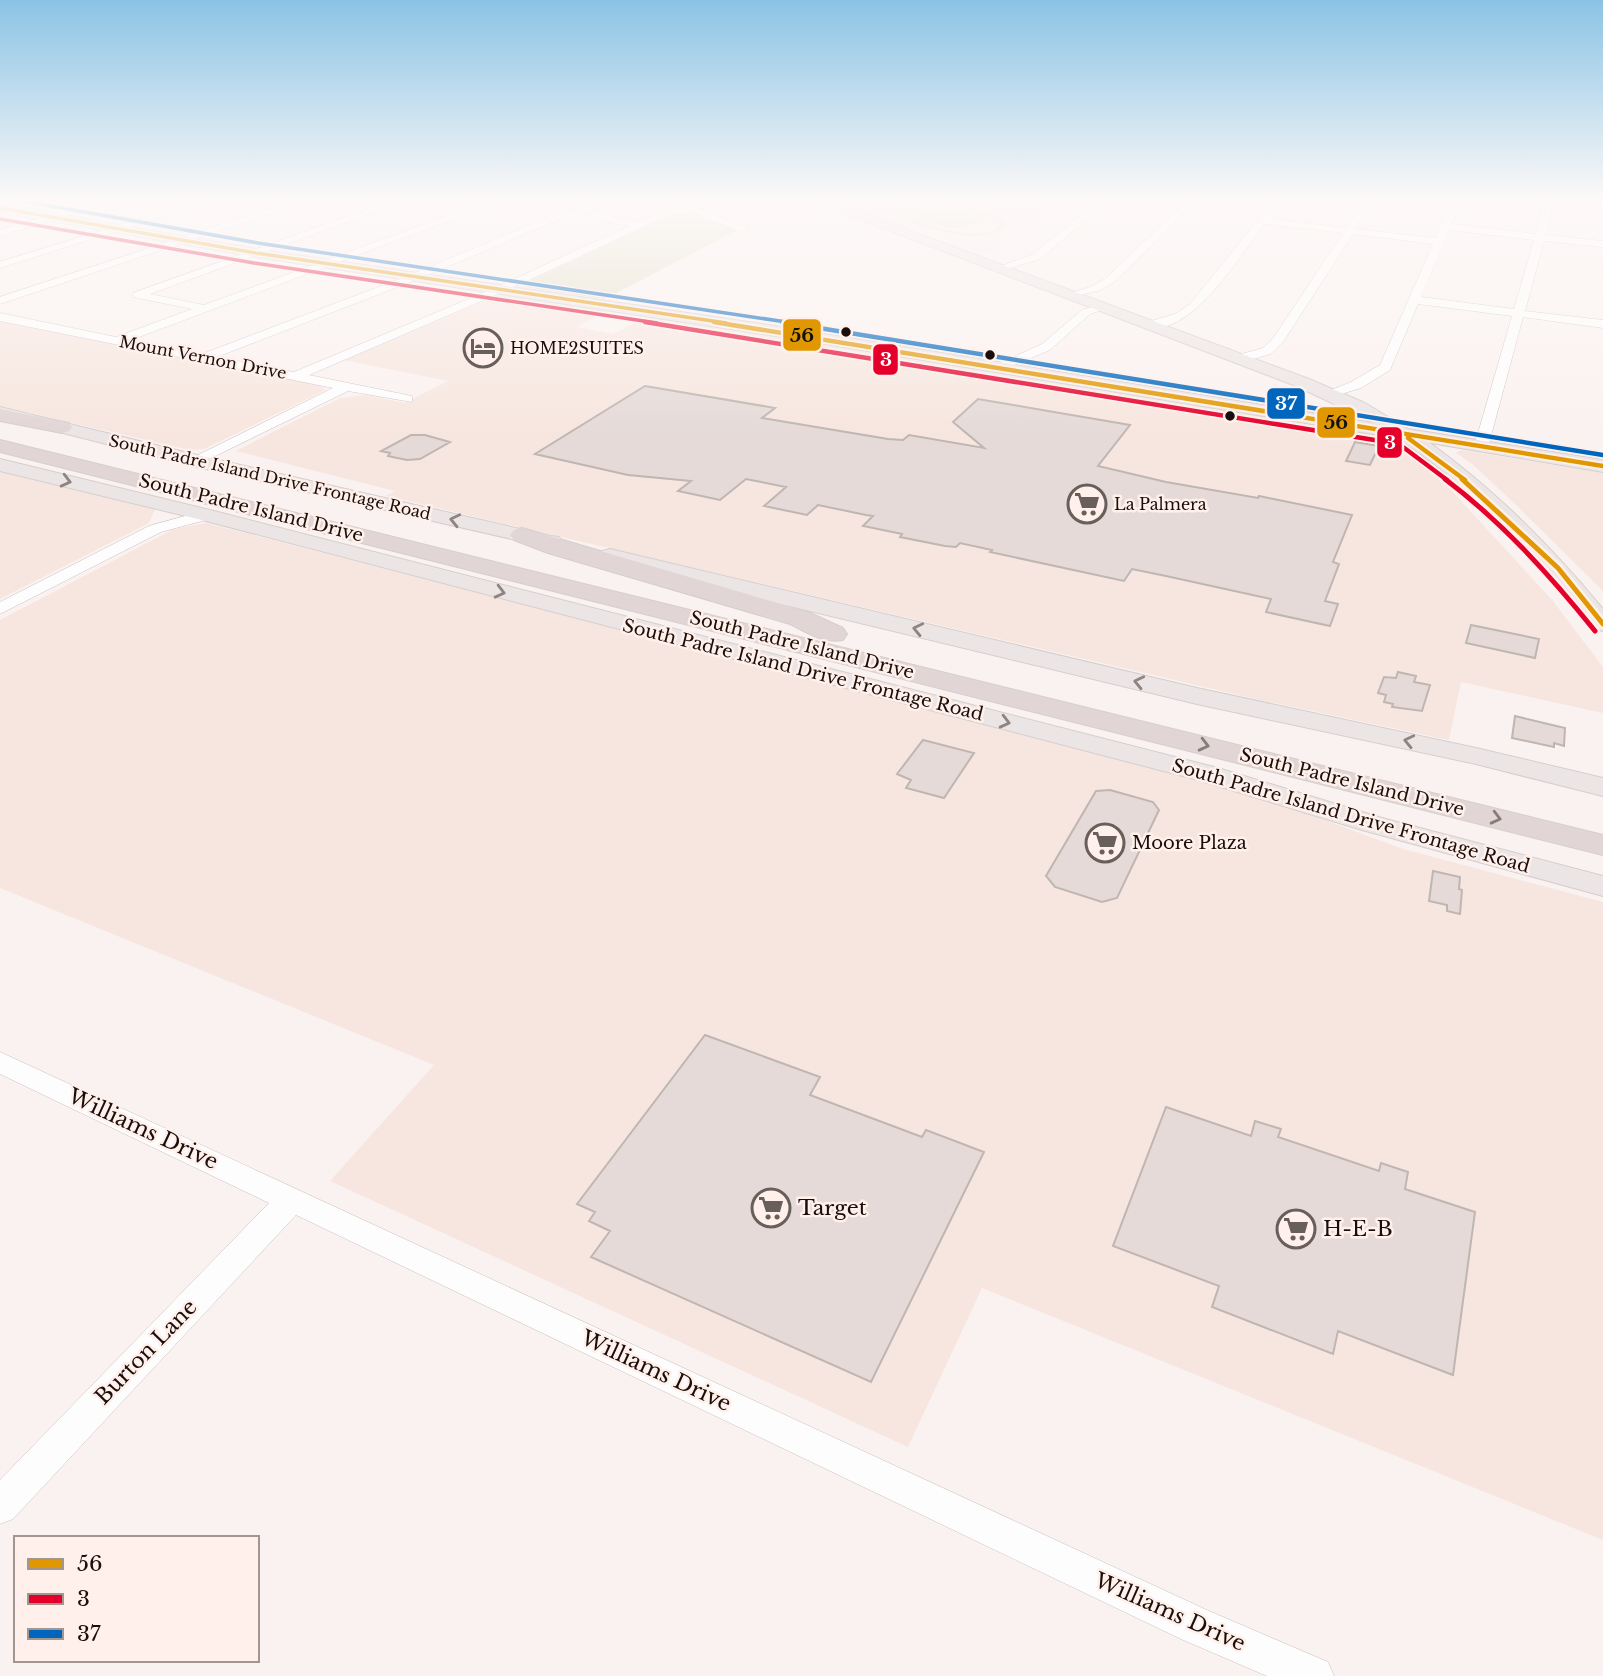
<svg xmlns="http://www.w3.org/2000/svg" width="1603" height="1676" viewBox="0 0 1603 1676" font-family="'Libre Baskerville',serif">
  <style>
    .built { fill: #f7e6df }
    .education { fill: #fbe9ee }
    .green { fill: #e2e0ca }
    .building { fill: #e5dad7; stroke: #bfb6b2; stroke-width: 2 }
    .lines { fill: none; stroke-linecap: round; stroke-linejoin: round }
    .minor-casing { stroke: #cbc1bd; stroke-width: 1 }
    .major-casing { stroke: #d4cfcd; stroke-width: 2 }
    .highway-casing { stroke: #d4cfcd; stroke-width: 2 }
    .minor { fill: #fefdfd; fill-rule: evenodd }
    .major { fill: #ece5e5; fill-rule: evenodd }
    .highway { fill: #e1d6d5; fill-rule: evenodd }
    .bus-1-far2-casing { stroke: #fff0eb; stroke-width: 6 }
    .bus-1-far1-casing { stroke: #fff0eb; stroke-width: 8 }
    .bus-1-casing { stroke: #fff0eb; stroke-width: 10 }
    .bus-2-far2-casing { stroke: #fff0eb; stroke-width: 6 }
    .bus-2-far1-casing { stroke: #fff0eb; stroke-width: 8 }
    .bus-2-casing { stroke: #fff0eb; stroke-width: 10 }
    .bus-3-far1-casing { stroke: #fff0eb; stroke-width: 6 }
    .bus-3-casing { stroke: #fff0eb; stroke-width: 8 }
    .bus-1-far2 { stroke: #e19701; stroke-width: 3.5 }
    .bus-1-far1 { stroke: #e19701; stroke-width: 4.5 }
    .bus-1 { stroke: #e19701; stroke-width: 5 }
    .bus-2-far2 { stroke: #e4002b; stroke-width: 3.5 }
    .bus-2-far1 { stroke: #e4002b; stroke-width: 4.5 }
    .bus-2 { stroke: #e4002b; stroke-width: 5 }
    .bus-3-far1 { stroke: #0065bd; stroke-width: 3.5 }
    .bus-3 { stroke: #0065bd; stroke-width: 4.5 }
    .oneway { stroke: #8e8482 }
    .oneway2 { stroke: #877c7a }
    .bus-dot { fill: #1a0e0a; stroke: #fff0eb; stroke-width: 2.5 }
    .labels { text-anchor: middle; dominant-baseline: central; stroke-width: 5; stroke-linejoin: round; paint-order: stroke }
    .far-poi-label { font-size: 16px; fill: #1a0e0a; stroke: #fff0eb; text-anchor: start }
    .far-street-label { font-size: 16px; fill: #1a0e0a; stroke: #fff0eb }
    .street-label { font-size: 18px; fill: #1a0e0a; stroke: #fff0eb }
    .poi-label { font-size: 18px; fill: #1a0e0a; stroke: #fff0eb; text-anchor: start }
    .near-street-label { font-size: 21px; fill: #1a0e0a; stroke: #fff0eb }
    .near-poi-label { font-size: 21px; fill: #1a0e0a; stroke: #fff0eb; text-anchor: start }
    .line-badge { stroke: #fff0eb; stroke-width: 2.5 }
    .badge-label { font-size: 19px; text-anchor: middle; font-weight: bold; fill: #fff }
    .pale-badge-label { font-size: 19px; text-anchor: middle; font-weight: bold; fill: #111 }
  </style>
  <rect width="100%" height="100%" fill="#faf2f0"/>
  <path class="built" d="M500,295l108,15 -31,17 36,7 36,-18 733,121 33,22 36,31 102,111 50,66v46l-142,-31 -12,58 -189,-40 -874,-204 9,-5 -159,-40 104,-53 25,-3 40,8 43,-22 -105,-21z
    M0,321l319,64 7,5 -122,59 -15,1 -189,-44z
    M1461,450l142,23v118l-88,-87 -44,-41 -15,-10z
    M0,470l155,39 -6,14 -149,76z
    M206,523l894,228 206,62 97,36 200,53v638l-621,-252 -74,159 -578,-266 104,-116 -434,-177v-268l174,-91z"/>
  <path class="education" d="M832,199h229l-67,52 -14,3z"/>
  <path class="green" d="M866,199h8l-1,4 6,3c24,9 102,44 121,18l-8,-5 -58,-20h9l59,20 5,7c-31,29 -118,-13 -152,-25z
    M909,199h17l64,22 -40,8 -69,-25z
    M958,199h95l-37,13z
    M689,212l48,18 -132,69 -81,-12v-4l147,-68z"/>
  <path class="building" d="M645,386l130,22 -13,10 126,21 15,1 6,-5 75,13 -31,-26 25,-23 152,26 -32,41 68,16 92,16 1,-2 93,19 -19,47 6,2 -14,37 13,3 -8,22 -64,-14 5,-13 -105,-23 -34,-7 -8,12 -134,-29 2,-2 -32,-7 -4,4 -11,-1 -45,-9 2,-3 -39,-8 10,-10 -7,-1 -48,-10 -11,10 -43,-9 22,-19 -40,-8 -26,21 -42,-9 13,-10 -63,-6 -93,-21z
    M411,435h14l25,7 -30,17 -13,1 -19,-4 2,-3 -9,-2z
    M1355,442l24,4 -9,19 -24,-4z
    M1471,625l68,14 -4,19 -69,-15z
    M1398,672l18,4 -2,6 16,3 -8,26 -30,-4 1,-3 -9,-2 2,-7 -8,-2 6,-16 12,1z
    M1515,716l50,12 -1,18 -10,-3v4l-42,-9z
    M923,740l51,13 -30,45 -38,-10 5,-8 -14,-6z
    M1110,790l43,12 6,8 -42,88 -15,4 -47,-15 -9,-11 50,-85z
    M1433,871l27,6 -1,12 3,1 -2,24 -13,-3v-6l-18,-4z
    M705,1035l115,42 -10,18 112,42 4,-7 58,22 -113,230 -280,-125 19,-26 -21,-10 6,-9 -18,-8z
    M1166,1107l85,29 4,-15 26,8 -3,8 101,34 2,-8 27,9 -3,17 70,23 -22,163 -115,-44 -5,23 -121,-47 7,-21 -106,-40z"/>
  <g class="lines">
    <defs>
      <path id="minor" d="M6,199h16l-22,8v-6z
        M103,199h16l-119,37v-6z
        M203,199h15l-218,69v-6z
        M299,199h15l-314,105v-7z
        M396,199h14l-260,95 54,11 289,-106h14l-376,141 71,14 208,-79 144,-60 25,-5 -10,-6 5,-3 39,16 26,5 22,-10 21,-4 -11,-6 6,-3 72,30 -9,2 -48,-19 -25,4 -162,75 -196,84 103,21v6l-64,-11 -151,74 -5,-1 -2,-3 2,-3 141,-70 -333,-67v-8l116,24 76,-28 -59,-12v-4zM588,214l20,8 21,4 -132,61 -203,85 -77,-15 201,-78 142,-60z
        M1101,199h10l-71,60 -43,13 -5,-3 40,-14z
        M1189,199h10l-85,83 -13,8 -33,8v-4l25,-8 13,-8z
        M1275,199h9l-15,20 78,9 19,-29h9l-19,30 79,9 17,-39h9l-10,25 85,10 7,-35h10l-7,36 57,6v6l-59,-6 -19,70 78,9v8l-80,-11 -35,130 -7,4 -7,-4 38,-131 -94,-12 -28,66 -29,18 -33,10 -7,-4 30,-12 29,-17 53,-121 -80,-10 -70,108 -12,12 -33,9 -6,-4 2,-3 29,-8 11,-11 69,-104 -78,-9c-26,32 -71,110 -117,104v-6l27,-8 15,-10zM1449,230l85,10 -20,69 -93,-12z
        M1101,304l4,1v4l-15,5 -40,36 -48,20 -5,1 -6,-4 51,-23 40,-34z
        M207,510l6,2 2,3 -2,3 -52,14 -161,82v-12l149,-76z
        M0,1052l1209,559 119,51 6,14h-67l-86,-37 -885,-424 -283,304 -13,5v-44l269,-277 -269,-129z"/>
      <path id="major" d="M807,199h18l484,180 56,24 43,26 195,31v12l-173,-29c65,47 122,104 173,166v22l-8,-2c-57,-71 -120,-141 -198,-191l-621,-102 -520,-79 -256,-45v-8l256,45 520,77 598,97 -78,-37z
        M0,407l197,48 354,81 8,1 3,5 -3,5 -8,1 -354,-81 -197,-50z
        M0,459l214,52 1004,257 164,50 221,58v20l-241,-66 -164,-50 -996,-260 -202,-49z
        M610,549l587,139 279,60 127,30v18l-127,-32 -279,-60 -595,-143 -3,-5 3,-5z"/>
      <path id="highway" d="M0,409l69,14 3,4 -3,4 -7,2 -62,-12z
        M0,440l1603,395v20l-1603,-403z
        M522,528l286,84 35,16 4,6 -4,6c-19,4 -37,-8 -53,-16l-242,-71 -34,-13 -4,-5 4,-5z"/>
    </defs>
    <use href="#minor" class="minor-casing"/>
    <use href="#major" class="major-casing"/>
    <use href="#highway" class="highway-casing"/>
    <use href="#minor" class="minor"/>
    <use href="#major" class="major"/>
    <use href="#highway" class="highway"/>
    <defs>
      <path id="bus-1-far2" d="M0,208l256,45 470,70"/>
      <path id="bus-1-far1" d="M714,322l889,144
        M1408,438l57,42"/>
      <path id="bus-1" d="M1462,479l96,89 45,56"/>
      <path id="bus-2-far2" d="M0,219l254,44 403,60"/>
      <path id="bus-2-far1" d="M645,322l754,122 48,36"/>
      <path id="bus-2" d="M1445,479c57,43 105,96 150,152"/>
      <path id="bus-3-far1" d="M12,199l246,44 535,80"/>
      <path id="bus-3" d="M782,322l821,133"/>
    </defs>
    <use href="#bus-1-far2" class="bus-1-far2-casing"/>
    <use href="#bus-1-far1" class="bus-1-far1-casing"/>
    <use href="#bus-1" class="bus-1-casing"/>
    <use href="#bus-2-far2" class="bus-2-far2-casing"/>
    <use href="#bus-2-far1" class="bus-2-far1-casing"/>
    <use href="#bus-2" class="bus-2-casing"/>
    <use href="#bus-3-far1" class="bus-3-far1-casing"/>
    <use href="#bus-3" class="bus-3-casing"/>
    <use href="#bus-1-far2" class="bus-1-far2"/>
    <use href="#bus-1-far1" class="bus-1-far1"/>
    <use href="#bus-1" class="bus-1"/>
    <use href="#bus-2-far2" class="bus-2-far2"/>
    <use href="#bus-2-far1" class="bus-2-far1"/>
    <use href="#bus-2" class="bus-2"/>
    <use href="#bus-3-far1" class="bus-3-far1"/>
    <use href="#bus-3" class="bus-3"/>
  </g>
  <defs><path id="oneway-chevron" d="M-2-3.5L2.5 0L-2 3.5" fill="none" stroke-width="1.6" stroke-linecap="round" stroke-linejoin="round" transform="scale(1.75)"/></defs>
  <g class="oneway">
    <use href="#oneway-chevron" transform="translate(66 481) rotate(14)"/>
    <use href="#oneway-chevron" transform="translate(455 520) rotate(-167)"/>
    <use href="#oneway-chevron" transform="translate(500 592) rotate(14)"/>
    <use href="#oneway-chevron" transform="translate(918 629) rotate(-167)"/>
    <use href="#oneway-chevron" transform="translate(1139 682) rotate(-167)"/>
    <use href="#oneway-chevron" transform="translate(1005 722) rotate(14)"/>
    <use href="#oneway-chevron" transform="translate(1409 741) rotate(-167)"/>
  </g>
  <g class="oneway2">
    <use href="#oneway-chevron" transform="translate(1204 745) rotate(14)"/>
    <use href="#oneway-chevron" transform="translate(1496 818) rotate(14)"/>
  </g>
  <linearGradient id="sky" x2="0" y2="1"><stop stop-color="#8bc3e5"/><stop offset="0.46" stop-color="#fdf9f8"/><stop offset="1" stop-color="#fdf9f8" stop-opacity="0"/></linearGradient>
  <rect width="1603" height="434" fill="url(#sky)"/>
  <defs>
    <symbol id="hotel-ring" viewBox="-11 -11 22 22"><circle r="9.5" fill="#fff0eb" stroke="#685e5a" stroke-width="1.5"/><path d="M-6-4.5h1.5V1H6V5H4.5V3h-9V5H-6ZM-4 0a1.8 1.8 0 1 1 3.6 0ZM.5 0V-2.5h3Q6-2.5 6 0Z" fill="#685e5a"/></symbol>
    <symbol id="supermarket-ring" viewBox="-11 -11 22 22"><circle r="9.5" fill="#fff0eb" stroke="#685e5a" stroke-width="1.5"/><path d="M-6-5.5h2.5l.6 2H6L4.5 2H-2.5L-4.4-4H-6ZM-1.5 3.2a1.3 1.3 0 1 0 .1 0ZM3 3.2a1.3 1.3 0 1 0 .1 0Z" fill="#685e5a"/></symbol>
  </defs>
  <g fill-rule="evenodd">
    <use href="#hotel-ring" x="461" y="326" width="44" height="44"/>
    <use href="#supermarket-ring" x="1065" y="482" width="44" height="44"/>
    <use href="#supermarket-ring" x="1083" y="821" width="44" height="44"/>
    <use href="#supermarket-ring" x="749" y="1186" width="44" height="44"/>
    <use href="#supermarket-ring" x="1274" y="1207" width="44" height="44"/>
  </g>
  <g class="bus-dot">
    <circle cx="846" cy="332" r="6"/>
    <circle cx="990" cy="355" r="6"/>
    <circle cx="1230" cy="416" r="6"/>
  </g>
  <g class="labels">
    <g class="far-poi-label">
      <text x="510" y="348">HOME2SUITES</text>
      <text x="1114" y="504">La Palmera</text>
    </g>
    <g class="far-street-label">
      <text transform="translate(203 357) rotate(11)">Mount Vernon Drive</text>
      <text transform="translate(270 477) rotate(13)">South Padre Island Drive Frontage Road</text>
    </g>
    <g class="street-label">
      <text transform="translate(251 508) rotate(14)">South Padre Island Drive</text>
      <text transform="translate(802 645) rotate(14)">South Padre Island Drive</text>
      <text transform="translate(803 670) rotate(14)">South Padre Island Drive Frontage Road</text>
      <text transform="translate(1352 782) rotate(14)">South Padre Island Drive</text>
      <text transform="translate(1351 816) rotate(16)">South Padre Island Drive Frontage Road</text>
    </g>
    <g class="poi-label">
      <text x="1132" y="843">Moore Plaza</text>
    </g>
    <g class="near-street-label">
      <text transform="translate(143 1129) rotate(25)">Williams Drive</text>
      <text transform="translate(146 1352) rotate(-46)">Burton Lane</text>
      <text transform="translate(656 1371) rotate(25)">Williams Drive</text>
      <text transform="translate(1170 1612) rotate(24)">Williams Drive</text>
    </g>
    <g class="near-poi-label">
      <text x="798" y="1208">Target</text>
      <text x="1323" y="1229">H-E-B</text>
    </g>
  </g>
  <g class="line-badge">
    <rect x="782" y="318" width="40" height="34" rx="7" fill="#e19701"/>
    <rect x="872" y="343" width="27" height="33" rx="7" fill="#e4002b"/>
    <rect x="1266" y="387" width="40" height="33" rx="7" fill="#0065bd"/>
    <rect x="1316" y="406" width="40" height="33" rx="7" fill="#e19701"/>
    <rect x="1376" y="426" width="27" height="33" rx="7" fill="#e4002b"/>
  </g>
  <g class="badge-label">
    <text x="886" y="366">3</text>
    <text x="1286" y="410">37</text>
    <text x="1390" y="449">3</text>
  </g>
  <g class="pale-badge-label">
    <text x="802" y="342">56</text>
    <text x="1336" y="429">56</text>
  </g>
  <rect x="14" y="1536" width="245" height="126" fill="#fff0eb" stroke="#a39691" stroke-width="2"/>
  <rect x="28" y="1559" width="35" height="10" fill="#e19701" stroke="#a39691" stroke-width="2"/>
  <text x="77" y="1571" font-size="21" fill="#1a0e0a">56</text>
  <rect x="28" y="1594" width="35" height="10" fill="#e4002b" stroke="#a39691" stroke-width="2"/>
  <text x="77" y="1606" font-size="21" fill="#1a0e0a">3</text>
  <rect x="28" y="1629" width="35" height="10" fill="#0065bd" stroke="#a39691" stroke-width="2"/>
  <text x="77" y="1641" font-size="21" fill="#1a0e0a">37</text>
</svg>
